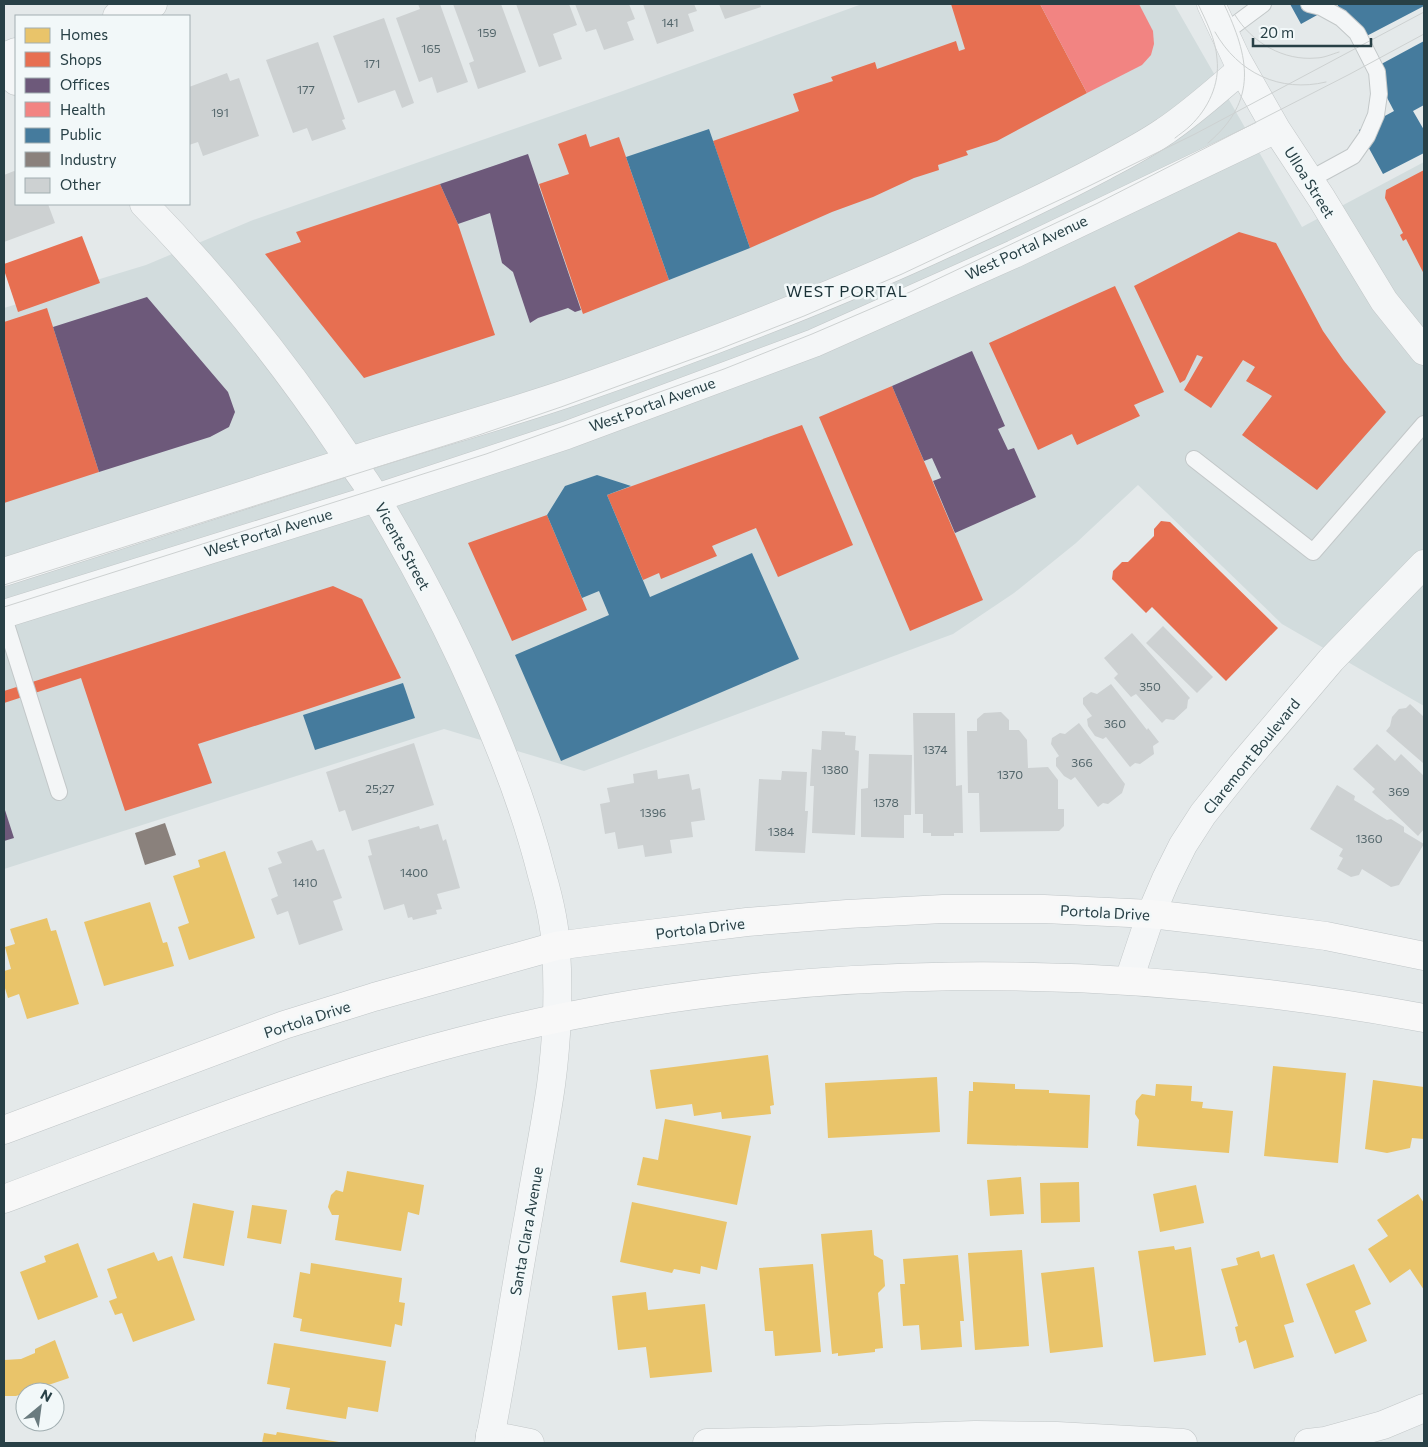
<svg xmlns="http://www.w3.org/2000/svg" width="1428" height="1447" viewBox="0 0 1428 1447" font-family="Commissioner,sans-serif">
  <style>
    .built { fill: #d2dcdd }
    .homes { fill: #e9c46a }
    .shops { fill: #e76f51 }
    .offices { fill: #6d597a }
    .health { fill: #f28482 }
    .public { fill: #457b9d }
    .industry { fill: #8a817c }
    .building { fill: #cdd1d2 }
    .lines { fill: none; stroke-linecap: round; stroke-linejoin: round }
    .service-casing { stroke: #c2c7c8; stroke-width: 18 }
    .minor-casing { stroke: #c2c7c8; stroke-width: 29 }
    .tertiary-casing { stroke: #c2c7c8; stroke-width: 29 }
    .primary-casing { stroke: #c0c6c8; stroke-width: 29 }
    .service { stroke: #f4f6f7; stroke-width: 16 }
    .minor { stroke: #f4f6f7; stroke-width: 28 }
    .tertiary { stroke: #f4f6f7; stroke-width: 28 }
    .primary { stroke: #f8f8f8; stroke-width: 28 }
    .tram { stroke: #cdd1d1; stroke-width: 1 }
    .labels { text-anchor: middle; dominant-baseline: central; stroke-width: 5; stroke-linejoin: round; paint-order: stroke }
    .number-label { font-size: 12px; fill: #52656a }
    .street-label { font-size: 15px; fill: #284046; stroke: #f2f8f9 }
    .neighbourhood-label { font-size: 16px; letter-spacing: 1px; fill: #1a3137; stroke: #f2f8f9 }
  </style>
  <rect width="100%" height="100%" fill="#e4e9ea"/>
  <path class="built" d="M862,4h312l128,223 122,-65v544l-142,-82 -144,-139 -62,58 -62,50 -61,41 -369,137 -140,-42 -440,140v-561l142,-43 107,-45 367,-128z"/>
  <path class="homes" d="M225,851l30,87 -66,22 -11,-33 11,-4 -16,-47 27,-9 -2,-7z
    M150,902l13,41 4,-1 7,24 -70,20 -20,-64z
    M47,918l4,13 5,-1 23,74 -52,15 -8,-25 -11,4 -4,-13v-14l7,-2 -6,-22 10,-3 -5,-15z
    M768,1055l6,50 -4,1 1,8 -49,5 -1,-7 -27,4 -2,-12 -36,5 -6,-39z
    M1273,1066l73,7 -8,90 -74,-7z
    M937,1077l3,55 -112,6 -3,-55z
    M1373,1080l51,7v52l-12,-1 -2,10 -23,5 -22,-4z
    M973,1082l42,2v5l34,1v3l41,2 -2,53 -121,-4 2,-53h4z
    M1156,1084l36,2 -1,15 12,1 -1,6 31,3 -4,42 -92,-7 2,-26 -4,-6 1,-13 6,-7 13,2z
    M665,1119l86,17 -14,69 -100,-20 6,-28 15,3z
    M347,1171l77,14 -5,30 -11,-3 -7,39 -66,-11 4,-25h-7l-4,-8 3,-12 5,-5 7,2z
    M1021,1177l3,37 -34,2 -3,-36z
    M1079,1182l1,40 -39,1 -1,-40z
    M1196,1185l8,38 -44,9 -7,-38z
    M1418,1194l6,9v87l-14,-21 -20,14 -22,-34 20,-13 -11,-16z
    M632,1202l95,20 -10,48 -16,-4 -1,8 -26,-5 -2,4 -52,-11z
    M193,1203l41,8 -10,55 -41,-8z
    M252,1205l35,5 -6,34 -34,-6z
    M872,1230l2,25 9,5 2,26 -7,7 5,55 -8,1v3l-37,4v-3l-6,1 -11,-120z
    M78,1243l20,54 -60,23 -18,-48 26,-10 -2,-6z
    M1174,1246l1,4 16,-3 15,108 -52,7 -16,-111z
    M1022,1250l7,96 -54,4 -7,-97z
    M1259,1251l2,7 13,-4 20,68 -10,3 10,32 -40,12 -8,-29 -7,3 -4,-16 3,-1 -17,-57 17,-4 -2,-7z
    M154,1252l4,9 14,-5 23,64 -62,22 -11,-29 -7,2 -6,-14 8,-3 -10,-29z
    M958,1255l6,66h-4l2,26 -41,3 -2,-25 -16,1 -3,-42h5l-2,-25z
    M311,1263l91,15 -3,24 6,1 -3,23 -7,-2 -4,23 -91,-16 2,-12 -9,-2 7,-45 10,2z
    M813,1264l8,88 -46,4 -2,-25h-8l-6,-63z
    M1354,1264l17,40 -16,7 12,30 -32,13 -29,-70z
    M1094,1267l9,80 -53,6 -9,-80z
    M646,1292l2,18 57,-6 7,68 -62,6 -4,-31 -28,3 -6,-54z
    M55,1340l14,38 -53,18h-12v-36l17,-1 14,-6v-4z
    M274,1343l112,18 -8,51 -30,-5 -2,12 -60,-10 4,-21 -23,-4z
    M277,1432l62,10v1h-77l2,-10 12,2z"/>
  <path class="shops" d="M951,4h89l47,89 -90,48 -31,10 2,4 -30,10 1,5 -25,8 -41,19 -41,15 -82,36 -37,-107 86,-30 -6,-17 40,-13 -2,-4 44,-15 2,7 79,-28 3,10 6,-2z
    M586,134l4,13 29,-10 50,143 -86,34 -44,-130 30,-10 -11,-30z
    M1424,170v104l-18,-35 -3,2 -3,-6 3,-2 -18,-35 1,-8z
    M440,184l18,40 37,111 -131,43 -99,-124 36,-12 -5,-10z
    M1239,232l37,11 47,88 21,30 42,51 -69,78 -75,-55 30,-39 -26,-15 9,-14 -12,-7 -32,48 -27,-18 19,-33 -6,-2 -12,25 -5,3 -46,-97z
    M82,236l18,47 -82,29 -14,-42v-6z
    M1115,286l49,106 -30,13 6,11 -63,29 -5,-11 -34,16 -49,-107z
    M47,308l52,164 -95,31v-181z
    M892,386l91,214 -73,31 -91,-214z
    M802,425l51,120 -75,32 -22,-49 -44,18 5,10 -56,23 -2,-6 -16,7 -36,-85z
    M547,515l40,95 -75,31 -44,-98z
    M1161,521l9,1 108,106 -52,53 -74,-74 -6,6 -34,-34 1,-8 9,-9h6l26,-26v-7z
    M333,586l29,13 39,79 -99,33 -104,33 14,39 -87,28 -44,-133 -77,25v-12z"/>
  <path class="offices" d="M528,154l53,156 -6,2 -7,-4 -30,10 -8,5 -17,-51 -11,-9 -12,-50 -32,11 -18,-40z
    M147,297l81,95 7,20 -6,15 -19,10 -111,35 -46,-145z
    M972,351l33,75 -7,3 10,21 6,-2 22,49 -81,36 -22,-52 8,-3 -9,-20 -8,3 -32,-75z
    M4,807l10,31 -10,3z"/>
  <path class="health" d="M1040,4h99l14,27 1,13 -3,11 -9,10 -55,28z"/>
  <path class="public" d="M1290,4h134v2l-67,35 -20,-37 -36,20z
    M1424,41v64l-11,6 11,19v23l-41,21 -24,-44 35,-19 -22,-42z
    M709,129l41,119 -81,32 -43,-123z
    M597,475l34,11 -24,9 43,102 102,-44 47,106 -238,102 -46,-106 94,-40 -10,-24 -17,7 -35,-83 18,-29z
    M403,683l12,35 -100,32 -12,-35z"/>
  <path class="industry" d="M165,823l11,32 -31,10 -10,-32z"/>
  <path class="building" d="M418,4h22l28,78 -31,11 -5,-16 -13,5 -23,-64 24,-9z
    M453,4h48l25,68 -48,17 -9,-26 5,-2z
    M516,4h53l8,21 -24,9 9,25 -23,8z
    M575,4h54l6,15 -8,3 7,18 -30,10 -8,-21 -10,3z
    M643,4h51l3,7 -9,3 6,17 -37,13z
    M719,4h41l1,3 -36,12z
    M384,18l30,85 -12,5 -7,-18 -37,13 -25,-67z
    M318,42l27,77 -3,1 4,9 -34,12 -5,-13 -14,5 -27,-73z
    M227,73l3,8 9,-3 20,58 -56,20 -5,-14 -9,3v-58z
    M14,171l2,1v32h32l7,19 -51,19v-67z
    M1163,626l50,51 -16,16 -51,-50z
    M1132,633l58,65 -2,2 -1,8 -13,12 -8,-1 -4,4 -26,-29 -5,3 -17,-19 4,-4 -14,-16z
    M1111,684l36,46 1,-2 11,14 -6,4 1,8 -14,10 -5,-1 -5,4 -24,-30 -3,2 -8,-3 -7,-10 -1,-7 5,-3 -9,-12v-6l8,-6 6,2z
    M1410,704l14,13v45l-1,1 -37,-32 4,-5 2,-9 7,-8 7,-1z
    M1001,712l8,8v10h10l8,10 1,28 20,-1 10,13v29h6v17l-5,5 -79,1 -1,-39h-11l-1,-62h10v-12l7,-6z
    M913,713h42l1,73 6,-1 1,48h-9v3h-23v-3h-8v-19h-8z
    M1079,723l46,61 -3,9 -14,11 -5,-1 -5,4 -23,-30 -4,3 -7,-4 -8,-10v-8l3,-2 -8,-12 1,-6 8,-5 5,1z
    M822,731l23,1v3l11,1 -1,14 4,1 -4,84 -43,-2 2,-47h-4l2,-37 9,1z
    M414,743l20,62 -82,26 -7,-21 -6,2 -13,-40z
    M1377,744l18,17 6,-7 23,22v53l-6,7 -46,-44 3,-3 -22,-20z
    M869,754l43,1 -1,60h-7v23l-43,-1v-48l7,-1z
    M657,770l1,9 31,-5 3,16 8,-2 5,32 -14,2 2,15 -23,3 2,13 -27,4 -2,-12 -25,4 -3,-17 -10,2 -5,-30 10,-2 -3,-14 27,-5 -1,-9z
    M782,771l25,1 -2,39h3l-3,42 -50,-2 4,-72 22,1z
    M1337,785l18,11 -1,4 33,20 4,-1 13,8v5l20,12 -25,41 -8,2 -29,-18 -3,6 -8,2 -14,-8 6,-11 -4,-2 4,-7 -33,-20z
    M438,824l5,17 3,-2 14,49 -23,6 5,15 -6,1 1,4 -24,6 -1,-3 -4,1 -4,-14 -20,6 -16,-54 4,-1 -4,-15 51,-14 1,3z
    M312,840l5,11 7,-2 18,49 -9,3 10,29 -44,15 -11,-34 -11,4 -6,-16 7,-3 -10,-28 14,-5 -5,-11z"/>
  <g class="lines">
    <defs>
      <path id="service" d="M1309,4l12,3 20,11 16,15 20,39 2,22 -3,21 -9,21 -14,20 -44,24
        M1224,33l39,-29
        M1194,459l119,93 111,-128
        M4,618l55,174"/>
      <path id="minor" d="M1211,4l26,56 39,69 46,70 62,102 40,50
        M117,16l36,-12
        M4,57l12,-5
        M350,461c73,-24 148,-44 221,-69 129,-45 256,-93 380,-151 50,-23 101,-47 150,-73 22,-12 44,-23 64,-37 27,-18 52,-41 77,-62
        M376,498l191,-63 247,-92 200,-89 262,-125
        M490,1435l40,8
        M799,1441l176,-6 82,1 126,7
        M707,1443l92,-2 15,2
        M1308,1443l17,-2 58,-16 41,-17"/>
      <path id="tertiary" d="M4,71l12,10
        M144,204c74,76 139,157 198,245 10,15 22,29 31,45 51,84 95,172 131,264 15,38 28,77 38,117 7,24 13,49 14,74 3,45 1,91 -5,136 -6,43 -15,86 -22,129 -14,76 -25,153 -40,229
        M4,572l346,-111
        M4,614l372,-116
        M1129,980l22,-66 15,-35 17,-34 20,-31 39,-49 89,-105 93,-96"/>
      <path id="primary" d="M4,1130l280,-105 90,-28 182,-51 60,-8 131,-16 100,-8 96,-5h101l107,5 77,9 98,13 98,20
        M4,1199c157,-59 314,-123 477,-163 307,-77 633,-76 943,-18"/>
    </defs>
    <use href="#service" class="service-casing"/>
    <use href="#minor" class="minor-casing"/>
    <use href="#tertiary" class="tertiary-casing"/>
    <use href="#primary" class="primary-casing"/>
    <use href="#service" class="service"/>
    <use href="#minor" class="minor"/>
    <use href="#tertiary" class="tertiary"/>
    <use href="#primary" class="primary"/>
    <path class="tram" d="M1235,15c17,28 49,46 81,43 8,0 16,-4 23,-6
      M1215,32c23,41 65,61 111,50
      M1175,138c5,-4 11,-8 15,-12 18,-17 30,-42 27,-67 -1,-19 -11,-38 -19,-55
      M1208,143c51,-43 41,-86 16,-139
      M4,585l475,-150 82,-28 156,-57 87,-34 98,-42 185,-87 108,-53 229,-122
      M4,607l482,-153 238,-85 88,-35 98,-42 186,-88 254,-130 74,-40"/>
  </g>
  <g class="labels">
    <g class="number-label">
      <text x="670" y="22">141</text>
      <text x="487" y="32">159</text>
      <text x="431" y="48">165</text>
      <text x="372" y="63">171</text>
      <text x="306" y="89">177</text>
      <text x="220" y="112">191</text>
      <text x="1150" y="686">350</text>
      <text x="1115" y="723">360</text>
      <text x="935" y="749">1374</text>
      <text x="1082" y="762">366</text>
      <text x="835" y="769">1380</text>
      <text x="1010" y="774">1370</text>
      <text x="380" y="788">25;27</text>
      <text x="1399" y="791">369</text>
      <text x="886" y="802">1378</text>
      <text x="653" y="812">1396</text>
      <text x="781" y="831">1384</text>
      <text x="1369" y="838">1360</text>
      <text x="414" y="872">1400</text>
      <text x="305" y="882">1410</text>
    </g>
    <g class="street-label">
      <text transform="translate(1310 182) rotate(58)">Ulloa Street</text>
      <text transform="translate(1026 247) rotate(-25)">West Portal Avenue</text>
      <text transform="translate(652 404) rotate(-20)">West Portal Avenue</text>
      <text transform="translate(268 532) rotate(-17)">West Portal Avenue</text>
      <text transform="translate(403 546) rotate(61)">Vicente Street</text>
      <text transform="translate(1251 756) rotate(-51)">Claremont Boulevard</text>
      <text transform="translate(1105 912) rotate(3)">Portola Drive</text>
      <text transform="translate(700 928) rotate(-7)">Portola Drive</text>
      <text transform="translate(307 1019) rotate(-18)">Portola Drive</text>
      <text transform="translate(526 1231) rotate(-80)">Santa Clara Avenue</text>
    </g>
    <g class="neighbourhood-label">
      <text x="847" y="290">WEST PORTAL</text>
    </g>
  </g>
  <rect width="1428" height="1447" fill="none" stroke="#284046" stroke-width="10"/>
  <rect x="15" y="15" width="175" height="190" fill="#f2f8f9" stroke="#a1aeb1"/>
  <rect x="25" y="28" width="25" height="15" fill="#e9c46a" stroke="#a1aeb1"/>
  <text x="60" y="40" font-size="15" fill="#284046">Homes</text>
  <rect x="25" y="52" width="25" height="15" fill="#e76f51" stroke="#a1aeb1"/>
  <text x="60" y="65" font-size="15" fill="#284046">Shops</text>
  <rect x="25" y="78" width="25" height="15" fill="#6d597a" stroke="#a1aeb1"/>
  <text x="60" y="90" font-size="15" fill="#284046">Offices</text>
  <rect x="25" y="102" width="25" height="15" fill="#f28482" stroke="#a1aeb1"/>
  <text x="60" y="115" font-size="15" fill="#284046">Health</text>
  <rect x="25" y="128" width="25" height="15" fill="#457b9d" stroke="#a1aeb1"/>
  <text x="60" y="140" font-size="15" fill="#284046">Public</text>
  <rect x="25" y="152" width="25" height="15" fill="#8a817c" stroke="#a1aeb1"/>
  <text x="60" y="165" font-size="15" fill="#284046">Industry</text>
  <rect x="25" y="178" width="25" height="15" fill="#cdd1d2" stroke="#a1aeb1"/>
  <text x="60" y="190" font-size="15" fill="#284046">Other</text>
  <g transform="translate(40 1407) rotate(29)"><circle r="24" fill="#f2f8f9" stroke="#a1aeb1"/>
  <path d="M0-4L9 19L0 12L-9 19Z" fill="#6a7b7f"/>
  <text y="-8" font-size="14" font-weight="bold" text-anchor="middle" fill="#284046">N</text>
  </g>
  <path d="M1253 38v8h118v-8" fill="none" stroke="#284046" stroke-width="2.5"/>
  <text x="1260" y="38" font-size="15" fill="#284046" stroke="#f2f8f9" stroke-width="4" paint-order="stroke">20 m</text>
</svg>
